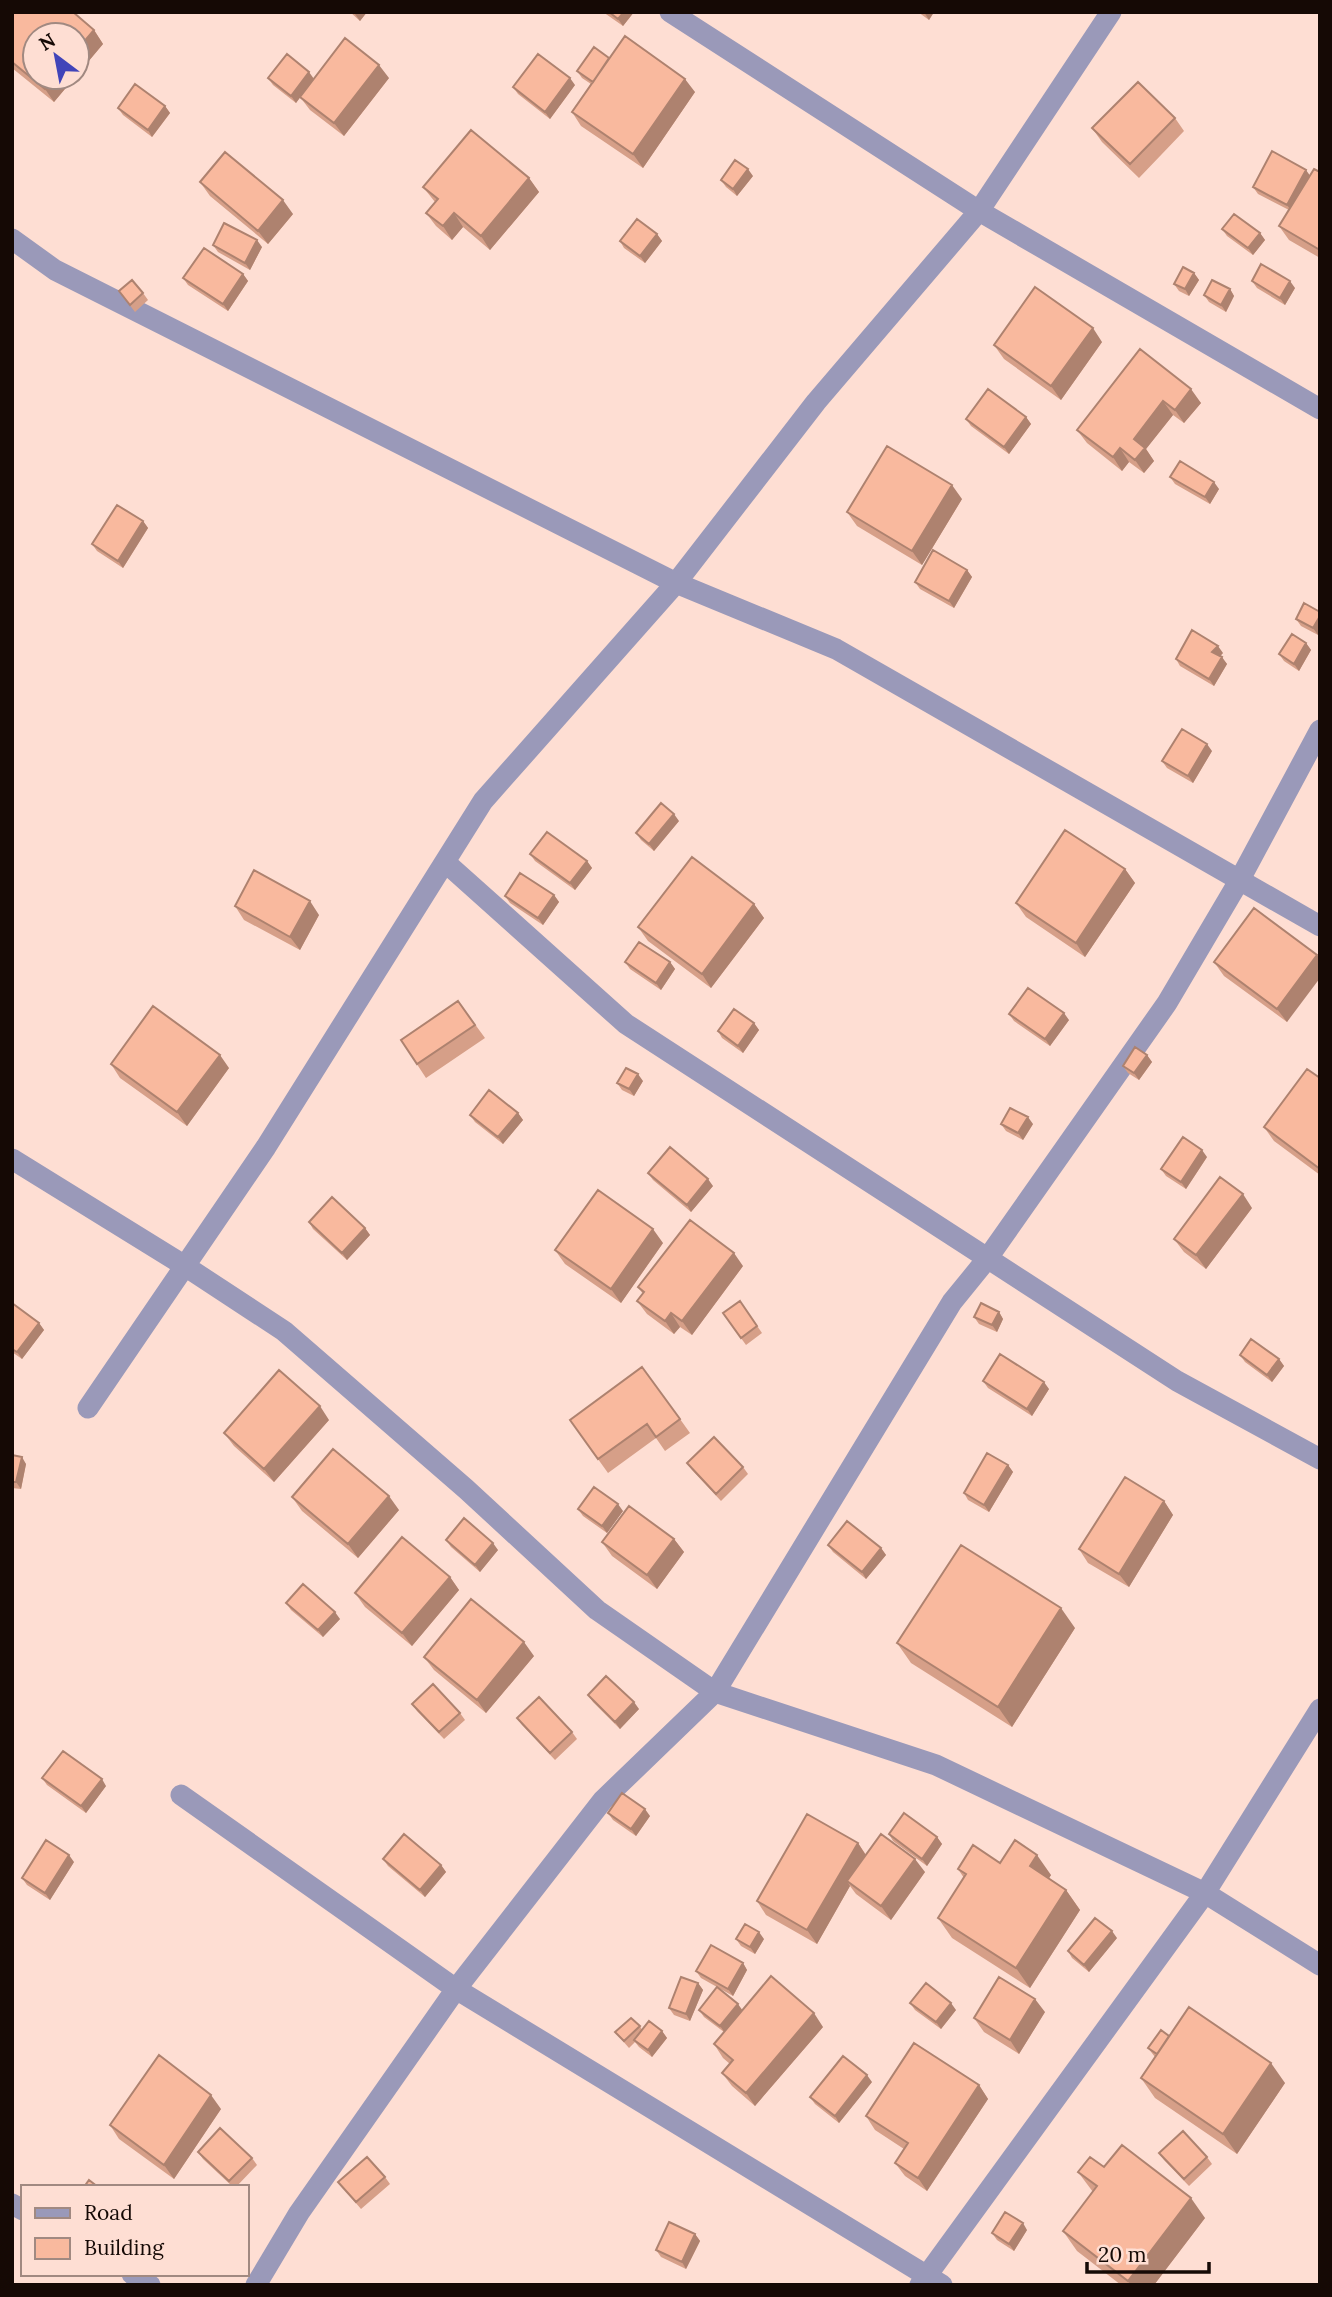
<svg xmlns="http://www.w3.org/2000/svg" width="1332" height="2297" viewBox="0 0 1332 2297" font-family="Lora,serif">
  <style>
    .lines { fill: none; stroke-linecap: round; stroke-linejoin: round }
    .minor { stroke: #9a99b9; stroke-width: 21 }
    .wall { fill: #d69f88 }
    .shaded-wall { fill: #ae826f }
    .building { fill: #f9b99e; stroke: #ae826f; stroke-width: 2 }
  </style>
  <rect width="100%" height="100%" fill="#feded3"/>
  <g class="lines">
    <path class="minor" d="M670,12l309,199 341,198
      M12,239l43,31 621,313 160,66 484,277
      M445,862l181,162 551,357 143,78
      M12,1159l173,107 99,65 182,158 131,121 118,82 221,73 269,128 115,72
      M88,1408l178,-261 217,-346 193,-218 140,-181 163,-191 132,-199
      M181,1795l275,194 486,296
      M12,2204l11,6
      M132,2274l18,11
      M256,2285l43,-72 157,-224 147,-189 112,-108 237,-390 35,-43 180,-256 72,-122 81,-151
      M920,2285l285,-392 115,-184"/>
  </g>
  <path class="wall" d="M12,12l82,18 9,14 -26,31v-40l-42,42h40l-21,25 -42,-34z
    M350,12h17l-7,9z
    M603,12h31l-11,14z
    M918,12h16l-5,8z
    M609,58l86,34 -52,76 -62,-42 -9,-14 19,-28 -9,-6 -5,-7z
    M268,78l46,1 75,-1 -45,58 -34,-26 -10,-13 -4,6 -23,-18z
    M575,85l-25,34 -32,-25 -5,-7z
    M165,106l5,7 -18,24 -29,-22 -5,-7z
    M1175,118l9,13 -45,47 -37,-36 -10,-14z
    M1320,172v86l-31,-18 -10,-14 10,-16 -31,-16 -5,-7 57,-12z
    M753,176l-16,20 -11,-9 -5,-7z
    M529,178l10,14 -49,58 -27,-23 -11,13 -16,-14 -10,-13 9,-11 -12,-15z
    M200,182l93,32 -25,30 -58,-48z
    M1222,229l38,4 5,7 -12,15 -26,-19z
    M657,234l5,7 -17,22 -21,-15 -4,-7z
    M213,245l49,2 -12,23 -32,-18z
    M1194,273l5,7 -10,16 -10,-5 -5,-7z
    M243,274l5,7 -20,30 -40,-26 -5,-7z
    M1252,281l43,7 -10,17 -28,-17z
    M1230,289l4,7 -8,16 -17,-10 -5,-7z
    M119,291l24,2 5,7 -13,12z
    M1102,342l-41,58 -57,-41 -10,-14z
    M1140,349l61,54 -17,20 -11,-8 -27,34 8,12 -10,12 -15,-11 -7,9 -35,-28 -10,-13z
    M1026,417l5,7 -22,30 -38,-28 -5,-7z
    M1170,477l49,12 -9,15 -35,-20z
    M962,499l-40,66 -65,-39 -10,-14z
    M143,521l5,7 -25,40 -26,-17 -5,-7z
    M967,570l5,7 -18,31 -34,-19 -5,-7z
    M1304,603l14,32 -17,-9 -5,-7z
    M1306,643l5,7 -12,21 -15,-10 -5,-7z
    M1223,653l-3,3 7,8 -13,22 -34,-20 -4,-7z
    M1212,751l-19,32 -26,-15 -5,-7z
    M679,821l-25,30 -13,-11 -5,-7z
    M530,854l57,7 5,7 -17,22 -40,-29z
    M1125,869l10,14 -50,74 -59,-40 -10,-14z
    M554,895l5,7 -16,23 -33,-22 -5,-7z
    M754,904l10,14 -53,70 -63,-47 -10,-14z
    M235,906l84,9 -19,35 -56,-30z
    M1320,959l-33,63 -63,-46 -10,-14z
    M625,962h45l5,7 -14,21 -31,-21z
    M458,1001l27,37 -59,40 -25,-38z
    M1009,1014l60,6 -19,26 -36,-25z
    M754,1023l5,7 -16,23 -21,-15 -4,-7z
    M1147,1055l5,7 -13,18 -11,-7 -5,-7z
    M111,1064l118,4 -42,58 -67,-48z
    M1320,1078v97l-46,-34 -10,-14z
    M643,1081l-9,15 -12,-6 -5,-7z
    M518,1113l5,7 -20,24 -28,-22 -5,-7z
    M1001,1124h32l-10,16 -17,-9z
    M1207,1157l-21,32 -20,-13 -5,-7z
    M648,1173l65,13 -22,26 -38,-32z
    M1252,1208l-46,61 -22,-17 -10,-13z
    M309,1222l56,6 5,7 -23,25 -34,-31z
    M663,1243l-42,60 -56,-39 -10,-14z
    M743,1266l-51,69 -12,-8 -6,7 -27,-20 -10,-13 6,-7 -5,-7z
    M740,1301l22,32 -16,12 -23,-32z
    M12,1303l27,20 5,7 -22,29 -10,-7z
    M999,1312l4,7 -6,13 -18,-8 -5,-7z
    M1240,1355l39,4 5,7 -12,16 -27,-20z
    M983,1381l66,8 -17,27 -44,-28z
    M680,1419l10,14 -25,18 -9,-13 -48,35 -38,-53z
    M329,1420l-55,62 -40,-36 -10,-13z
    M12,1455l14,9 -5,25 -9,-1z
    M687,1463l56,4 5,7 -27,27 -29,-31z
    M1008,1465l5,7 -24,40 -21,-12 -4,-7z
    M292,1497l107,13 -41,48 -56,-47z
    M1164,1501l9,14 -44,72 -41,-24 -9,-14z
    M578,1509l45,2 -16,22 -24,-17z
    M674,1539l10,13 -27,37 -45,-33 -10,-14z
    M446,1540l52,10 -18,22 -29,-25z
    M828,1545l53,3 5,7 -20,24 -33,-27z
    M450,1577l9,13 -47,56 -47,-39 -10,-14z
    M286,1603l54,16 -17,18 -32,-27z
    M1075,1628l-63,99 -101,-64 -14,-20z
    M534,1656l-48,57 -52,-43 -10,-13z
    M588,1695l51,14 -19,20 -27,-27z
    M412,1704l48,9 5,7 -21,19 -27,-28z
    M517,1718l55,14 5,7 -22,21 -33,-35z
    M42,1778l64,8 -20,27 -39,-28z
    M608,1813l42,3 -14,20 -23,-16z
    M889,1834l48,3 5,7 -15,22 -34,-25z
    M858,1843l8,12 59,17 -34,48 -35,-26 -6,-8 -33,58 -51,-29 -9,-14z
    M383,1859l58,6 5,7 -21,25 -37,-31z
    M74,1862l-24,38 -23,-15 -5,-7z
    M1000,1863l51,12 -2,3 17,12 14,20 -50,78 -78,-50 -14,-20 26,-40 -6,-9z
    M1117,1938l-28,34 -17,-14 -4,-7z
    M736,1939h28l-9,15 -14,-8z
    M743,1963l4,7 -14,26 -32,-18 -5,-7z
    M698,1983l5,7 -13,31 -16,-6 -5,-7z
    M910,2003l46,7 -15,19 -26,-19z
    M699,2010h43l81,17 -68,79 -23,-20 -10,-13 8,-9 -7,-6 -9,-14 10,-12 -20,-15z
    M1045,2012l-26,42 -35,-22 -10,-14z
    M640,2026l2,4 20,1 5,7 -15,19 -13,-10 -4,-5 -6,6 -14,-16z
    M1169,2036l116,47 -48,71 -82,-56 -14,-20 14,-21 -7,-9z
    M872,2082l-33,41 -24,-19 -5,-7z
    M979,2085l9,14 -61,92 -22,-15 -10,-13 9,-14 -29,-19 -9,-14z
    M221,2109l-47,70 -55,-40 -9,-14z
    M198,2152l54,6 5,7 -21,22h-3l-30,-28z
    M1159,2153l48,4 5,7 -23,22 -25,-26z
    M1104,2167l101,51 -51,67h-33l-44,-34 -14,-20 30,-39 -15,-20z
    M385,2177l5,7 -29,25 -23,-27z
    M1027,2230l-13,21 -17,-11 -5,-7z
    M695,2234l5,7 -14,28 -25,-12 -5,-7z"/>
  <path class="shaded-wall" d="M356,12h11l-7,9 -5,-7z
    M624,12h10l-11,14 -5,-7z
    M924,12h10l-5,8z
    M94,30l9,14 -26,31v-25z
    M379,65l10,13 -45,58 -10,-13z
    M309,72l5,7 -18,24 -5,-7z
    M54,77h21l-21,25 -9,-13z
    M570,78l5,7 -25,34 -5,-7z
    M685,79l10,13 -52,76 -10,-14z
    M165,106l5,7 -18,24 -4,-7z
    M748,169l5,7 -16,20 -4,-7z
    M1306,170l5,7 -19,35 -5,-7z
    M529,178l10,14 -49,58 -9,-14z
    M283,200l10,14 -25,30 -10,-13z
    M454,213l9,14 -11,13 -9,-14z
    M1260,233l5,7 -12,15 -5,-7z
    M657,234l5,7 -17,22 -5,-7z
    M257,240l5,7 -12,23 -5,-7z
    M1194,273l5,7 -10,16 -4,-7z
    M243,274l5,7 -20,30 -5,-7z
    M1290,281l5,7 -10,17 -5,-7z
    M1230,289l4,7 -8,16 -5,-7z
    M1093,328l9,14 -41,58 -10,-14z
    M1191,389l10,14 -17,20 -9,-13z
    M1163,401l10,14 -27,34 8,12 -10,12 -9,-13 -1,-21z
    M1026,417l5,7 -22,30 -5,-7z
    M1120,448l9,14 -7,9 -9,-14z
    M1214,482l5,7 -9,15 -5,-7z
    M952,485l10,14 -40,66 -10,-14z
    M143,521l5,7 -25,40 -5,-7z
    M967,570l5,7 -18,31 -5,-7z
    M1320,616v16l-2,3 -5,-7z
    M1306,643l5,7 -12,21 -5,-7z
    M1218,646l5,7 -6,6 -5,-7z
    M1222,657l5,7 -13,22 -5,-7z
    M1207,744l5,7 -19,32 -5,-7z
    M674,814l5,7 -25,30 -5,-7z
    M587,861l5,7 -17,22 -5,-7z
    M1125,869l10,14 -50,74 -9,-14z
    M554,895l5,7 -16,23 -5,-7z
    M310,901l9,14 -19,35 -10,-13z
    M754,904l10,14 -53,70 -9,-14z
    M1317,955l3,4v19l-33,44 -10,-13z
    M670,962l5,7 -14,21 -5,-7z
    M1064,1013l5,7 -19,26 -5,-7z
    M754,1023l5,7 -16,23 -5,-7z
    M220,1055l9,13 -42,58 -10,-14z
    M1147,1055l5,7 -13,18 -5,-7z
    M638,1074l5,7 -9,15 -5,-7z
    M518,1113l5,7 -20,24 -5,-7z
    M1028,1117l5,7 -10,16 -5,-7z
    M1202,1150l5,7 -21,32 -5,-7z
    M708,1179l5,7 -22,26 -4,-7z
    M1243,1194l9,14 -46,61 -10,-14z
    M365,1228l5,7 -23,25 -5,-7z
    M653,1229l10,14 -42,60 -10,-14z
    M734,1253l9,13 -51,69 -10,-14z
    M999,1312l4,7 -6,13 -5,-7z
    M671,1313l9,14 -6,7 -9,-13z
    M39,1323l5,7 -22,29 -5,-7z
    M1279,1359l5,7 -12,16 -5,-7z
    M1044,1382l5,7 -17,27 -5,-7z
    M320,1406l9,14 -55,62 -10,-13z
    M22,1457l4,7 -5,25 -5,-7z
    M1008,1465l5,7 -24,40 -5,-7z
    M389,1496l10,14 -41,48 -10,-14z
    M1164,1501l9,14 -44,72 -10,-13z
    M618,1504l5,7 -16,22 -5,-7z
    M674,1539l10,13 -27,37 -10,-14z
    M493,1543l5,7 -18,22 -5,-7z
    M881,1548l5,7 -20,24 -4,-7z
    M450,1577l9,13 -47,56 -10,-13z
    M1061,1608l14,20 -63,99 -14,-20z
    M335,1612l5,7 -17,18 -5,-7z
    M524,1642l10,14 -48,57 -9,-13z
    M634,1702l5,7 -19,20 -5,-7z
    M102,1779l4,7 -20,27 -5,-7z
    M645,1809l5,7 -14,20 -5,-7z
    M937,1837l5,7 -15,22 -5,-7z
    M858,1843l9,14 -20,24 3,5 -33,58 -10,-14z
    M69,1855l5,7 -24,38 -5,-7z
    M1037,1855l14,20 -7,11 -14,-20z
    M915,1859l10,13 -34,48 -10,-14z
    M441,1865l5,7 -21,25 -5,-7z
    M1066,1890l14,20 -50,78 -14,-20z
    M1112,1931l5,7 -28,34 -5,-7z
    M759,1932l5,7 -9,15 -5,-7z
    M743,1963l4,7 -14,26 -5,-7z
    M698,1983l5,7 -13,31 -4,-7z
    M1035,1999l10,13 -26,42 -9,-14z
    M951,2003l5,7 -15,19 -5,-7z
    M738,2004l5,7 -18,22 -5,-7z
    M814,2013l9,14 -68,79 -9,-13z
    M662,2031l5,7 -15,19 -4,-7z
    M1271,2063l14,20 -48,71 -14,-20z
    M867,2075l5,7 -33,41 -4,-7z
    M979,2085l9,14 -61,92 -9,-13z
    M211,2095l10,14 -47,70 -10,-14z
    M1191,2198l14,20 -51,67h-24l-2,-4z
    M1023,2223l4,7 -13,21 -5,-7z
    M695,2234l5,7 -14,28 -4,-7z"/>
  <path class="building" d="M12,12h61l21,18 -17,20v-15h-42v42h19l-9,12 -33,-27z
    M609,12h15l-6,7z
    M625,36l60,43 -52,75 -61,-42z
    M345,38l34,27 -45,58 -34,-26z
    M594,47l15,11 -16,24 -16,-11z
    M287,54l22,18 -18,24 -23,-18z
    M538,54l32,24 -25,34 -32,-25z
    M1138,82l37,36 -45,46 -38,-36z
    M135,84l30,22 -17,24 -30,-22z
    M471,130l58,48 -48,58 -27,-23 -11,13 -17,-13 12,-14 -15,-12z
    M1272,151l34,19 -19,35 -34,-18z
    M225,152l58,48 -25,31 -58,-49z
    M735,160l13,9 -15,20 -12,-9z
    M1314,169l6,3v78l-41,-24z
    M1234,214l26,19 -12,15 -26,-19z
    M637,219l20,15 -17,22 -20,-15z
    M224,223l33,17 -12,23 -32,-18z
    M204,248l39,26 -20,30 -40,-26z
    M1261,264l29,17 -10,17 -28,-17z
    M1183,267l11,6 -9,16 -11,-5z
    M132,280l11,13 -13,12 -11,-14z
    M1212,280l18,9 -9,16 -17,-10z
    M1035,287l58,41 -42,58 -57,-41z
    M1140,349l51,40 -16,21 -12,-9 -29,38 11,9 -10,12 -15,-12 -7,9 -36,-27z
    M988,389l38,28 -22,30 -38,-28z
    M887,446l65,39 -40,66 -65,-39z
    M1180,461l34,21 -9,15 -35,-20z
    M117,505l26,16 -25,40 -26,-17z
    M933,550l34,20 -18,31 -34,-19z
    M1304,603l16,9v4l-7,12 -17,-9z
    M1192,630l26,16 -6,6 10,5 -13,22 -33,-20z
    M1292,634l14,9 -12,21 -15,-10z
    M1182,729l25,15 -19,32 -26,-15z
    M661,803l13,11 -25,30 -13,-11z
    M1065,830l60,39 -49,74 -60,-40z
    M547,832l40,29 -17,22 -40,-29z
    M692,857l62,47 -52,70 -64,-47z
    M254,870l56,31 -20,36 -55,-31z
    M520,873l34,22 -16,23 -33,-22z
    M1254,908l63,47 -40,54 -63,-47z
    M639,942l31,20 -14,21 -31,-21z
    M1028,988l36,25 -19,26 -36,-25z
    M458,1001l17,24 -58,39 -16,-24z
    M153,1006l67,49 -43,57 -66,-48z
    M734,1009l20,14 -16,23 -20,-15z
    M1135,1047l12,8 -13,18 -11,-7z
    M626,1068l12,6 -9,15 -12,-6z
    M1307,1069l13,9v91l-56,-42z
    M489,1090l29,23 -20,24 -28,-22z
    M1010,1108l18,9 -10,16 -17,-9z
    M1183,1137l19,13 -21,32 -20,-13z
    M670,1147l38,32 -21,26 -39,-32z
    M1220,1177l23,17 -47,61 -22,-16z
    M598,1190l55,39 -42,60 -56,-39z
    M332,1197l33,31 -23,25 -33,-31z
    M690,1220l44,33 -52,68 -11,-8 -6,8 -28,-20 7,-9 -6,-5z
    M740,1301l17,25 -16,12 -18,-25z
    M12,1303l27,20 -22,29 -5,-3z
    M981,1303l18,9 -7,13 -18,-8z
    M1251,1339l28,20 -12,16 -27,-20z
    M1000,1354l44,28 -17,27 -44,-28z
    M642,1367l38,52 -24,18 -9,-13 -49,35 -28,-39z
    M279,1370l41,36 -56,63 -40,-36z
    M714,1437l29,30 -27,27 -29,-31z
    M333,1449l56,47 -41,48 -56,-47z
    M987,1453l21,12 -24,40 -20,-12z
    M12,1455l10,2 -6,25h-4z
    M1125,1477l39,24 -45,73 -40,-25z
    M594,1487l24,17 -16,22 -24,-17z
    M629,1506l45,33 -27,36 -45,-33z
    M464,1518l29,25 -18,22 -29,-25z
    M847,1521l34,27 -19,24 -34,-27z
    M402,1537l48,40 -48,56 -47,-40z
    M961,1545l100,63 -63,99 -101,-64z
    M303,1584l32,28 -17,18 -32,-27z
    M471,1599l53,43 -47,58 -53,-43z
    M606,1676l28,26 -19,20 -27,-27z
    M433,1684l27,29 -21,19 -27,-28z
    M539,1697l33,35 -22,21 -33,-35z
    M63,1751l39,28 -21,27 -39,-28z
    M622,1793l23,16 -14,20 -23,-16z
    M904,1813l33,24 -15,22 -33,-25z
    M807,1814l51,29 -51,87 -50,-29z
    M404,1834l37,31 -21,25 -37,-31z
    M881,1834l34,25 -34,47 -34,-25z
    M46,1840l23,15 -24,38 -23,-15z
    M1015,1840l22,15 -7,11 36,24 -50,78 -78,-50 28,-44 -8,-5 15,-24 27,18z
    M1095,1918l17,13 -28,34 -16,-14z
    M745,1924l14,8 -9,15 -14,-8z
    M711,1945l32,18 -15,26 -32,-18z
    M771,1976l43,37 -68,80 -24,-20 11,-13 -19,-16z
    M681,1977l17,6 -12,31 -17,-6z
    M999,1977l36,22 -25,41 -36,-22z
    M926,1983l25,20 -15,19 -26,-19z
    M717,1987l21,17 -18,22 -21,-16z
    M1189,2007l82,56 -48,71 -82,-56z
    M631,2018l9,8 -16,15 -9,-9z
    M649,2021l13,10 -14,19 -14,-10z
    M1161,2030l8,6 -12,18 -9,-6z
    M914,2043l65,42 -61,93 -23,-15 13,-20 -42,-27z
    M159,2055l52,40 -47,70 -54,-40z
    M843,2056l24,19 -32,41 -25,-19z
    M220,2128l32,30 -23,23 -31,-29z
    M1183,2131l24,26 -23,22 -25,-26z
    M1122,2145l69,53 -63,83 -65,-50 34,-45 -19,-14 12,-15 14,10z
    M367,2157l18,20 -29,25 -18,-20z
    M89,2180l9,7h-14z
    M1005,2212l18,11 -14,21 -17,-11z
    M669,2222l26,12 -13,28 -26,-12z"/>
  <rect width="1332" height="2297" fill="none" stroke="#150905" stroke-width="28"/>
  <rect x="21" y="2185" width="228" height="91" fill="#feded3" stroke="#a18981" stroke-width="2"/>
  <rect x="35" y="2208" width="35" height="10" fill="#9a99b9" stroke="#a18981" stroke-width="2"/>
  <text x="84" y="2220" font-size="21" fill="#150905">Road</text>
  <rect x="35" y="2238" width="35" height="21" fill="#f9b99e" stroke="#a18981" stroke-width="2"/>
  <text x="84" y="2255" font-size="21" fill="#150905">Building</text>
  <g transform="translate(56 56) rotate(328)"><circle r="33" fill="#feded3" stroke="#a18981" stroke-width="2"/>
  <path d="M0-5L12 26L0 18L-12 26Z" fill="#4144b9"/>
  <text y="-10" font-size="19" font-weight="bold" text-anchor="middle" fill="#150905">N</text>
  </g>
  <path d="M1087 2262v10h122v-10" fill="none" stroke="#150905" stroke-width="3.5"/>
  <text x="1098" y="2262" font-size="21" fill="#150905" stroke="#feded3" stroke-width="5" paint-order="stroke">20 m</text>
</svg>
